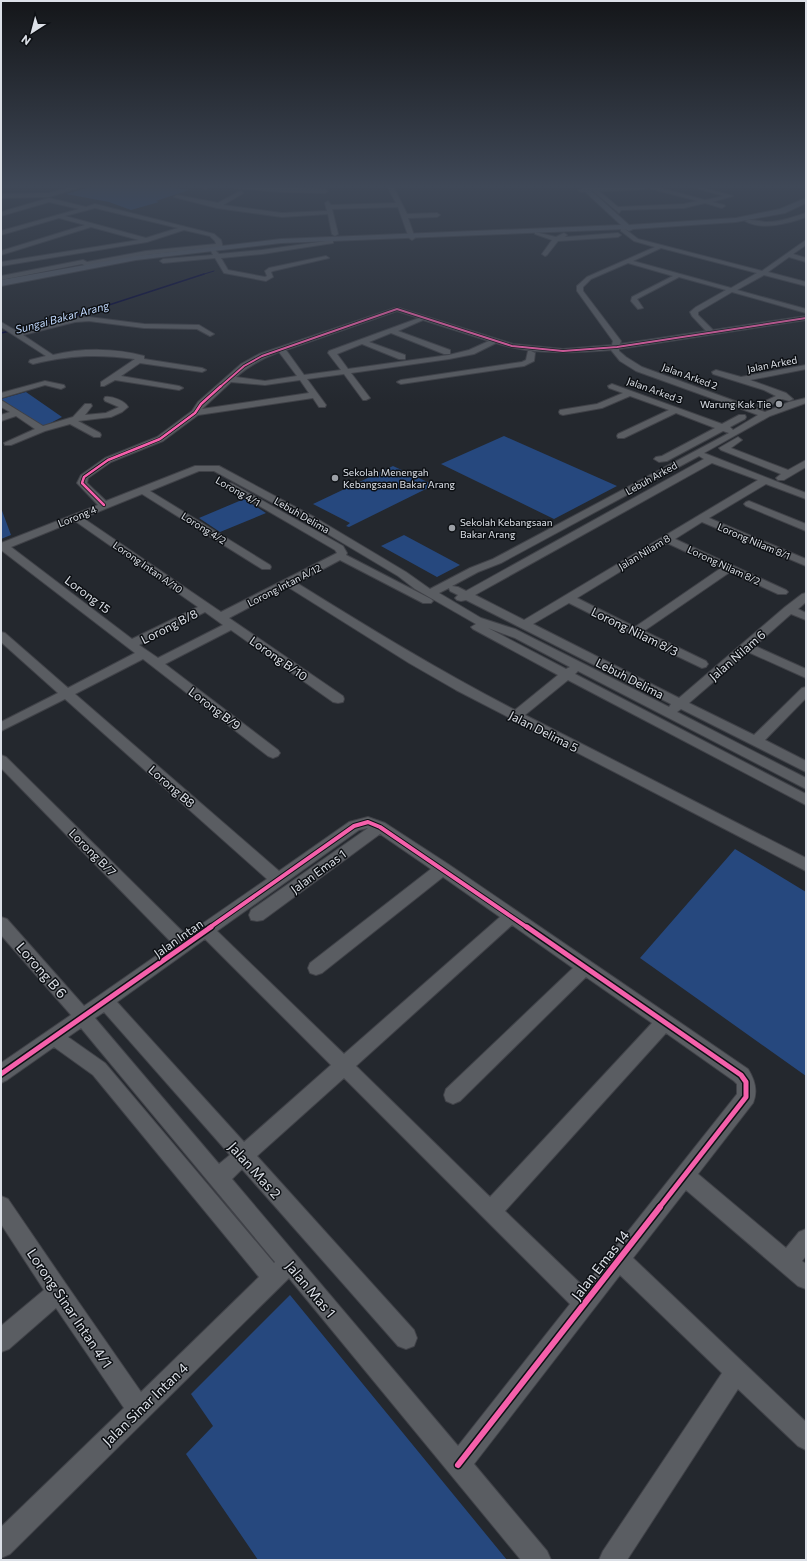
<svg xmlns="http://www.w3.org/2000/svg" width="807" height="1561" viewBox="0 0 807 1561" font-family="Commissioner,sans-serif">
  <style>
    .green { fill: #26487e }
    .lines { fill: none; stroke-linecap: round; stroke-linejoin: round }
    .stream-far1 { stroke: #030439; stroke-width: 1 }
    .stream { stroke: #030439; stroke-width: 1.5 }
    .minor-casing { stroke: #404248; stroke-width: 2 }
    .major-casing { stroke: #404248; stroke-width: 2 }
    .minor { fill: #5a5d62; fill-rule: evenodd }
    .major { fill: #595f69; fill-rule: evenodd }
    .cycleway-far4-casing { stroke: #0d1014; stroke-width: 3.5 }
    .cycleway-far3-casing { stroke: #0d1014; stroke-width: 4 }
    .cycleway-far2-casing { stroke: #0d1014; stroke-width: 6 }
    .cycleway-far1-casing { stroke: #0d1014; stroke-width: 8 }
    .cycleway-casing { stroke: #0d1014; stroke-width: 9 }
    .cycleway-far4 { stroke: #f560ab; stroke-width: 2 }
    .cycleway-far3 { stroke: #f560ab; stroke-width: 2.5 }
    .cycleway-far2 { stroke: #f560ab; stroke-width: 4 }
    .cycleway-far1 { stroke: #f560ab; stroke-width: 5 }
    .cycleway { stroke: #f560ab; stroke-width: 6 }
    .poi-dot { fill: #9ca0a6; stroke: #0d1014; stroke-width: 1.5 }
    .labels { text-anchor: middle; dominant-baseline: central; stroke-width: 3; stroke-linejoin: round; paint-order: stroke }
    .far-street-label { font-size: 10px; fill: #dce0e7; stroke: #0d1014 }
    .far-poi-label { font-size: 10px; fill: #dce0e7; stroke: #0d1014; text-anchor: start }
    .far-water-label { font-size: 11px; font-style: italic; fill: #c1d9fd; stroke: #0d1014 }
    .street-label { font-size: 12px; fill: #dce0e7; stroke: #0d1014 }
    .near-street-label { font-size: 14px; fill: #dce0e7; stroke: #0d1014 }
  </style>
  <rect width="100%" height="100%" fill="#24282e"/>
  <path class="green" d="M93,186h69l27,4 -33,11 3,1 -28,8 -22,-8 -43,-8z
    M26,392l36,25 -19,10 -42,-28z
    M504,436l113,50 -63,33 -113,-55z
    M393,466l41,19 -85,42 -3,-1 4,-3 -37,-19z
    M244,499l22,14 -46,19 -21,-14z
    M1,508l10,27 -10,4z
    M404,535l56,30 -23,12 -56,-31z
    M735,849l71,43v184l-166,-118z
    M290,1295l217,265h-249l-72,-106 27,-28 -22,-32z"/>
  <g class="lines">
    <path class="stream-far1" d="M201,275l13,-4"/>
    <path class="stream" d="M1,333l71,-16 132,-43"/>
    <defs>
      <path id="minor" d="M76,186h8l-35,11 -48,1v-4l48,-1z
        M204,186h8l-7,3 -3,-2z
        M231,186l94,3 3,2 -3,2 -43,-1 -48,-4z
        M387,186h6l14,28 30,-1 3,2 -3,2 -29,1 7,20 -3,2 -3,-2 -11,-31 -66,2 6,25 -3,2 -3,-2 -4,-20 -46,3 -65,-9 -43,-11 3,-2 41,8 22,-12 3,2 -1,1 -19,11 59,8 45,-2 -2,-8 3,-2 3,4 65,-2z
        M588,186h5l2,2 58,-2 52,14 19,-4 -35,-10h8l36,10 -21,6 12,3 1,1 -3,2 -17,-5 -21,5 -63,2 -2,3 -26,-22 -12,1 -3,-2 11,-2zM648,188l50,13 -14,3 -66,3 -19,-16 39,-1z
        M49,198l37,9 9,-3 119,30 7,6 2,8 -3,2 -3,-3 -71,8 -55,10v2l-2,1 -7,-4 -81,16v-4l82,-16 4,2 59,-11 70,-7 -1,-3 -5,-5 -26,-6 -37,12 -146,24v-4l138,-22 -48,-13 -90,28v-4l84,-26 -26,-7 -58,17v-4l78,-22 -30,-7 -48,14v-4zM95,208l83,20 -32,10 -81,-22z
        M806,213v4c-16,6 -45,14 -61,4 5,-3 16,1 22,1 14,0 26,-5 39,-9z
        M621,229h4l13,10 124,32 44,-31v5l-13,9 13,4v4l-17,-5 -21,15 38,10v4l-42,-11 -27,15 69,19v4l-74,-21 -34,20v3l15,15 93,-14v4l-187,29v2l7,6 16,10 123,45 24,-10 17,-4v5l-36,13 -66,37 102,40v6l-40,-15 -57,34 97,41v7l-104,-44 -27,17 111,51 2,2 -2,2h-8l-48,-22 -86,59 62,30 2,3 -2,3 -4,1 -71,-34 -62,-31 -36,21 146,74 106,-91 17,-13 4,-1v9l-8,7 8,4v7l-15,-6 -36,32 51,23v9l-58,-26 -59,51 65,32 48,-47 4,-1v11l-41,42 41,21v11l-125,-63 -4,3 129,66v11l-228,-118 -3,3 231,120v11l-238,-125 -43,35 281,143v13l-350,-181 -47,-27 -121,-76 -59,31 114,78 1,3 -1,3 -5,1 -5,-1 -102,-72 -66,34 113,86 2,3 -2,3 -5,2 -5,-2 -125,-97 -68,35 204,177 70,-49 19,-5 17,6 63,41 300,205c7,11 10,22 5,34l-55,71 88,74 13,-16 7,-3v27l-4,5 4,3v25l-8,-3 -112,-96 -53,68 173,164v28l-8,-4 -60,-57 -111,171h-28l4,-9 119,-178 -102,-98 -146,189 73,87 4,9h-30l-232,-282 -279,276 -9,4v-31l123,-119 -68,-100 -47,41 -8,3v-26l43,-36 -43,-66v-28l7,3 58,85 75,108 118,-115 -166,-202 -39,-28 -47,33 -6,3v-20l70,-48 -70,-80v-18l6,2 77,87 89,-62 -172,-176v-13l5,2 180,178 81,-56 -202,-180 -64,32v-9l57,-29 -57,-51v-10l4,1 63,55 67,-35 -134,-103v-7l97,-38 -21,-22 4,-8 24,-17 52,-21 35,-26 6,-9 43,-38 18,-10 136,-46h4l114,36 50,5 49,-4 1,-4 -36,-50v-5l10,-9 68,-30 -21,-6 -13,-10zM661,248l96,25 -26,15 -98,-27zM628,263l45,13 -41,21 -1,4 7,8 5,-1 -6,-9 42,-22 47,13 -30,17 -6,5 2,4 14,15 -86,13 1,-3 -38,-50v-4l8,-8zM397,311l22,7 -90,33 -1,2 13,17 -37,5 -18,-25zM423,320l66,21 -20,9 -20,5 -101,14 -11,-15 25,-10 37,15h6v-4l-36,-13 22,-9 53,21h6v-4l-52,-19zM496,343c37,12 77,10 115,7l9,11 16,10 122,44 -25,15 -3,-3 15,-8 1,-2 -1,-2h-6l-17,9 -110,-40 -4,2 1,2 14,5 -26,11 -37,6 -1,2 1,2 3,1 39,-7 28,-12 39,14 -51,24 -1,2 1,2h6l52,-25 39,15 -53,28 -6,1 -2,2 5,3 8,-1 56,-30 6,2 -236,126 -23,9 -40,21 -24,-17 -92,-55 -95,-51h-24l-89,35 -19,-18 1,-5 23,-16 52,-21 35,-26 115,-17 6,9h6l1,-2 -19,-26 37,-5 19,26h3l4,-2 -19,-25 98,-14 25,-5zM279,352l18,24 -32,5 -29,-4c13,-11 27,-19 43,-25zM300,380l9,13 -107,16 29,-27 34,3zM699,456l5,3 -238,132 -8,-4 -6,-1 26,-14 23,-9zM712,463l46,17 -234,140 -49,-25zM199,471h15l92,50 92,55 17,13 61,35 -5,3 2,2 85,46 -43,35c-76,-39 -147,-83 -218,-127l43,-23 83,43h8l2,-2 -2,-2 -85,-44 1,-2 -4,-7 -110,-62 -3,-1 -5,3 110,64 2,3 -116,59 -138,-94 59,-24 120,75h8l1,-2 -1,-2 -120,-74zM75,521l123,86 -66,32 -121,-92zM667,543l54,25 -86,59 -58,-29zM449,588l1,3 8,4 -3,3 2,2 4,1 5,-1 205,104 -2,3 -154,-78 -34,-11 -42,-25zM205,612l18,13 -65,33 -19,-13zM488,628l27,10 55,29 -4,2zM368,828l-117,82 -2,5 2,5 6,1 6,-1 117,-86 51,35 -121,94 -2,5 2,5 6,2 6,-2 121,-96 57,40 -156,137 -127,-123 142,-101zM512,925l61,43 -127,121 -2,6 2,6 7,3 7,-3 126,-124 66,46 -162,174 -134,-131zM205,939l126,126 -87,77 -127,-140zM104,1012l126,143 -11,9 -124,-146zM81,1028l194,234 -1,1 -169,-200 -37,-26zM666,1033l68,48 3,3v10l-153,193 -79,-76zM344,1078l226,226 -112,142 -226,-267 10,-10 156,177 8,3 8,-3 3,-8 -3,-8 -157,-174z
        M535,232l21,5 8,-4 3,2 -2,2 53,-4 3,2 -3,2 -60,4 -11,14 -2,1 -3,-2 10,-14 -17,-6z
        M329,239l4,2v2l-71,11 -41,4 7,12 37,7 2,-1 -2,-5 4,-3 57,-12 3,2 -56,13 -2,1 2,5 -7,4 -42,-8 -9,-15 -52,5 -3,-2 3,-2 50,-4 -2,-4 3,-2 5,5 43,-4 64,-9z
        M89,317l55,7 55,1 15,9 -4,2 -13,-7 -53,-1 -55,-7 -14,1 -52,13 30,20c29,-7 62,-7 91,1v3l58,9 4,2 -4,2 -62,-9 -19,13 58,10 4,2 -4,2 -64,-10 -11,6h-3v-4l34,-23c-37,-5 -66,-4 -102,5l-4,-2 1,-2 16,-4 -45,-29v-5l17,10 57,-14z
        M528,351h3l4,2 -1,8 -10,5 -123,18 -4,-2 4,-2 121,-18 4,-2z
        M806,365v4l-56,11 36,13 7,6 -4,2 -7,-2 -20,10 -4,-3 1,-2 17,-8 -12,-6 -51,-16 -1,-2 4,-2 25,7z
        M45,381l19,4 1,2 -4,2 -16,-4 -44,13v-5z
        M105,397c7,-1 20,4 23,10l-6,5 -11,5 -33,4 22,12 1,2 -1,2h-6l-24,-13 -25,7 -34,14h-6l-1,-2 31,-14 -19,-13 -15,5v-6l9,-3 -9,-5v-7l42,26 30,-9 12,-13h6l1,2 -7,9 21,-2 13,-6 -14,-6 -1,-2z
        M738,437l4,3 -11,8 57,22 18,-10v7l-22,13h-6l-2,-2 5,-4 -60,-24 -2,-2z
        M749,501l57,23v7l-60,-25 -2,-2 2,-2z"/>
      <path id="major" d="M579,186h7l43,39 107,-7 44,-9 26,-11v5l-21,10 -49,9 -103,7 -4,2 -4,-2 -344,14 -145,17 -135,26v-6l135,-24 145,-17 340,-14z"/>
    </defs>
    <use href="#minor" class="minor-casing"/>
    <use href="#major" class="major-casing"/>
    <use href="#minor" class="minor"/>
    <use href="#major" class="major"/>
    <defs>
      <path id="cycleway-far4" d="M220,387l24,-21 18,-10 135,-47 115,37 51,5 54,-4 189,-29"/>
      <path id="cycleway-far3" d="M104,505l-22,-22 2,-6 24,-17 52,-21 35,-26 6,-9 20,-18"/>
      <path id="cycleway-far2" d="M209,928l145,-102 14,-4 12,5 148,101"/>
      <path id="cycleway-far1" d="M527,927l214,148 5,7v15l-87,111
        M1,1074l210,-147"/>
      <path id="cycleway" d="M458,1465l202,-258"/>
    </defs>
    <use href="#cycleway-far4" class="cycleway-far4-casing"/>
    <use href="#cycleway-far3" class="cycleway-far3-casing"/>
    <use href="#cycleway-far2" class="cycleway-far2-casing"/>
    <use href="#cycleway-far1" class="cycleway-far1-casing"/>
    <use href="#cycleway" class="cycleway-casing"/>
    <use href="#cycleway-far4" class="cycleway-far4"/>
    <use href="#cycleway-far3" class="cycleway-far3"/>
    <use href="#cycleway-far2" class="cycleway-far2"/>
    <use href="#cycleway-far1" class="cycleway-far1"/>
    <use href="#cycleway" class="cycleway"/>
  </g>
  <linearGradient id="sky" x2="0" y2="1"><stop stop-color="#141619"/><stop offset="0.46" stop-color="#3f4857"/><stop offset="1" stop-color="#3f4857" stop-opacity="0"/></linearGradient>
  <rect width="807" height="404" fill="url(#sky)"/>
  <g class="poi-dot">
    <circle cx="779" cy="404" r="4"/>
    <circle cx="335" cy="478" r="4"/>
    <circle cx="452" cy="528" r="4"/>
  </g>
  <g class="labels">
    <g class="far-street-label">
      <text transform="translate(772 364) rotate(-11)">Jalan Arked</text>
      <text transform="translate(690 376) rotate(20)">Jalan Arked 2</text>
      <text transform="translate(655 390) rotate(20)">Jalan Arked 3</text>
      <text transform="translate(651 478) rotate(-29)">Lebuh Arked</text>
      <text transform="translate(238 491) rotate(30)">Lorong 4/1</text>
      <text transform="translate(302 515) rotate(30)">Lebuh Delima</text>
      <text transform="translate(77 516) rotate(-22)">Lorong 4</text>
      <text transform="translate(204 528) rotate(32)">Lorong 4/2</text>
      <text transform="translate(754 541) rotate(23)">Lorong Nilam 8/1</text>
      <text transform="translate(644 552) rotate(-31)">Jalan Nilam 8</text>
      <text transform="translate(724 565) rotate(25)">Lorong Nilam 8/2</text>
      <text transform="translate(148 567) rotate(35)">Lorong Intan A/10</text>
      <text transform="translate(284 585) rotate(-27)">Lorong Intan A/12</text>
    </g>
    <g class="far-poi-label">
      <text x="771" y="404" text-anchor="end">Warung Kak Tie</text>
      <text x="343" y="472">Sekolah Menengah<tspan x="343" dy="12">Kebangsaan Bakar Arang</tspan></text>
      <text x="460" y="522">Sekolah Kebangsaan<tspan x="460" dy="12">Bakar Arang</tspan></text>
    </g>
    <g class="far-water-label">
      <text transform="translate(62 317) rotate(-15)">Sungai Bakar Arang</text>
    </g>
    <g class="street-label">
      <text transform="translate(88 594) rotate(37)">Lorong 15</text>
      <text transform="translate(169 626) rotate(-27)">Lorong B/8</text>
      <text transform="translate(635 631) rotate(26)">Lorong Nilam 8/3</text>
      <text transform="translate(737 655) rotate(-41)">Jalan Nilam 6</text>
      <text transform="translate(279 658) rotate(35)">Lorong B/10</text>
      <text transform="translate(630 678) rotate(27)">Lebuh Delima</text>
      <text transform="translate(215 708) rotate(37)">Lorong B/9</text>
      <text transform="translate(544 731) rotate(27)">Jalan Delima 5</text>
      <text transform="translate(172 786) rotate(41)">Lorong B8</text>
      <text transform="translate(93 852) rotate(45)">Lorong B/7</text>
      <text transform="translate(318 871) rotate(-36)">Jalan Emas 1</text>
      <text transform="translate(178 938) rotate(-35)">Jalan Intan</text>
    </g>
    <g class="near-street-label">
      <text transform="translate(42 970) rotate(49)">Lorong B 6</text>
      <text transform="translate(255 1170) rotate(48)">Jalan Mas 2</text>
      <text transform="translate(600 1265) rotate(-52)">Jalan Emas 14</text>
      <text transform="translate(311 1289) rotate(50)">Jalan Mas 1</text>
      <text transform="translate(70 1308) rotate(56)">Lorong Sinar Intan 4/1</text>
      <text transform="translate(145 1404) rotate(-44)">Jalan Sinar Intan 4</text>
    </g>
  </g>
  <rect width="807" height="1561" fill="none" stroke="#dce0e7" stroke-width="4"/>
  <g transform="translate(32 32) rotate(216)" stroke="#0d1014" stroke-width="3" paint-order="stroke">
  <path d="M0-3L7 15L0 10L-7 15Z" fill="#dce0e7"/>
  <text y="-6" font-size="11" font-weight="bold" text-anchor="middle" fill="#dce0e7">N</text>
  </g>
</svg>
